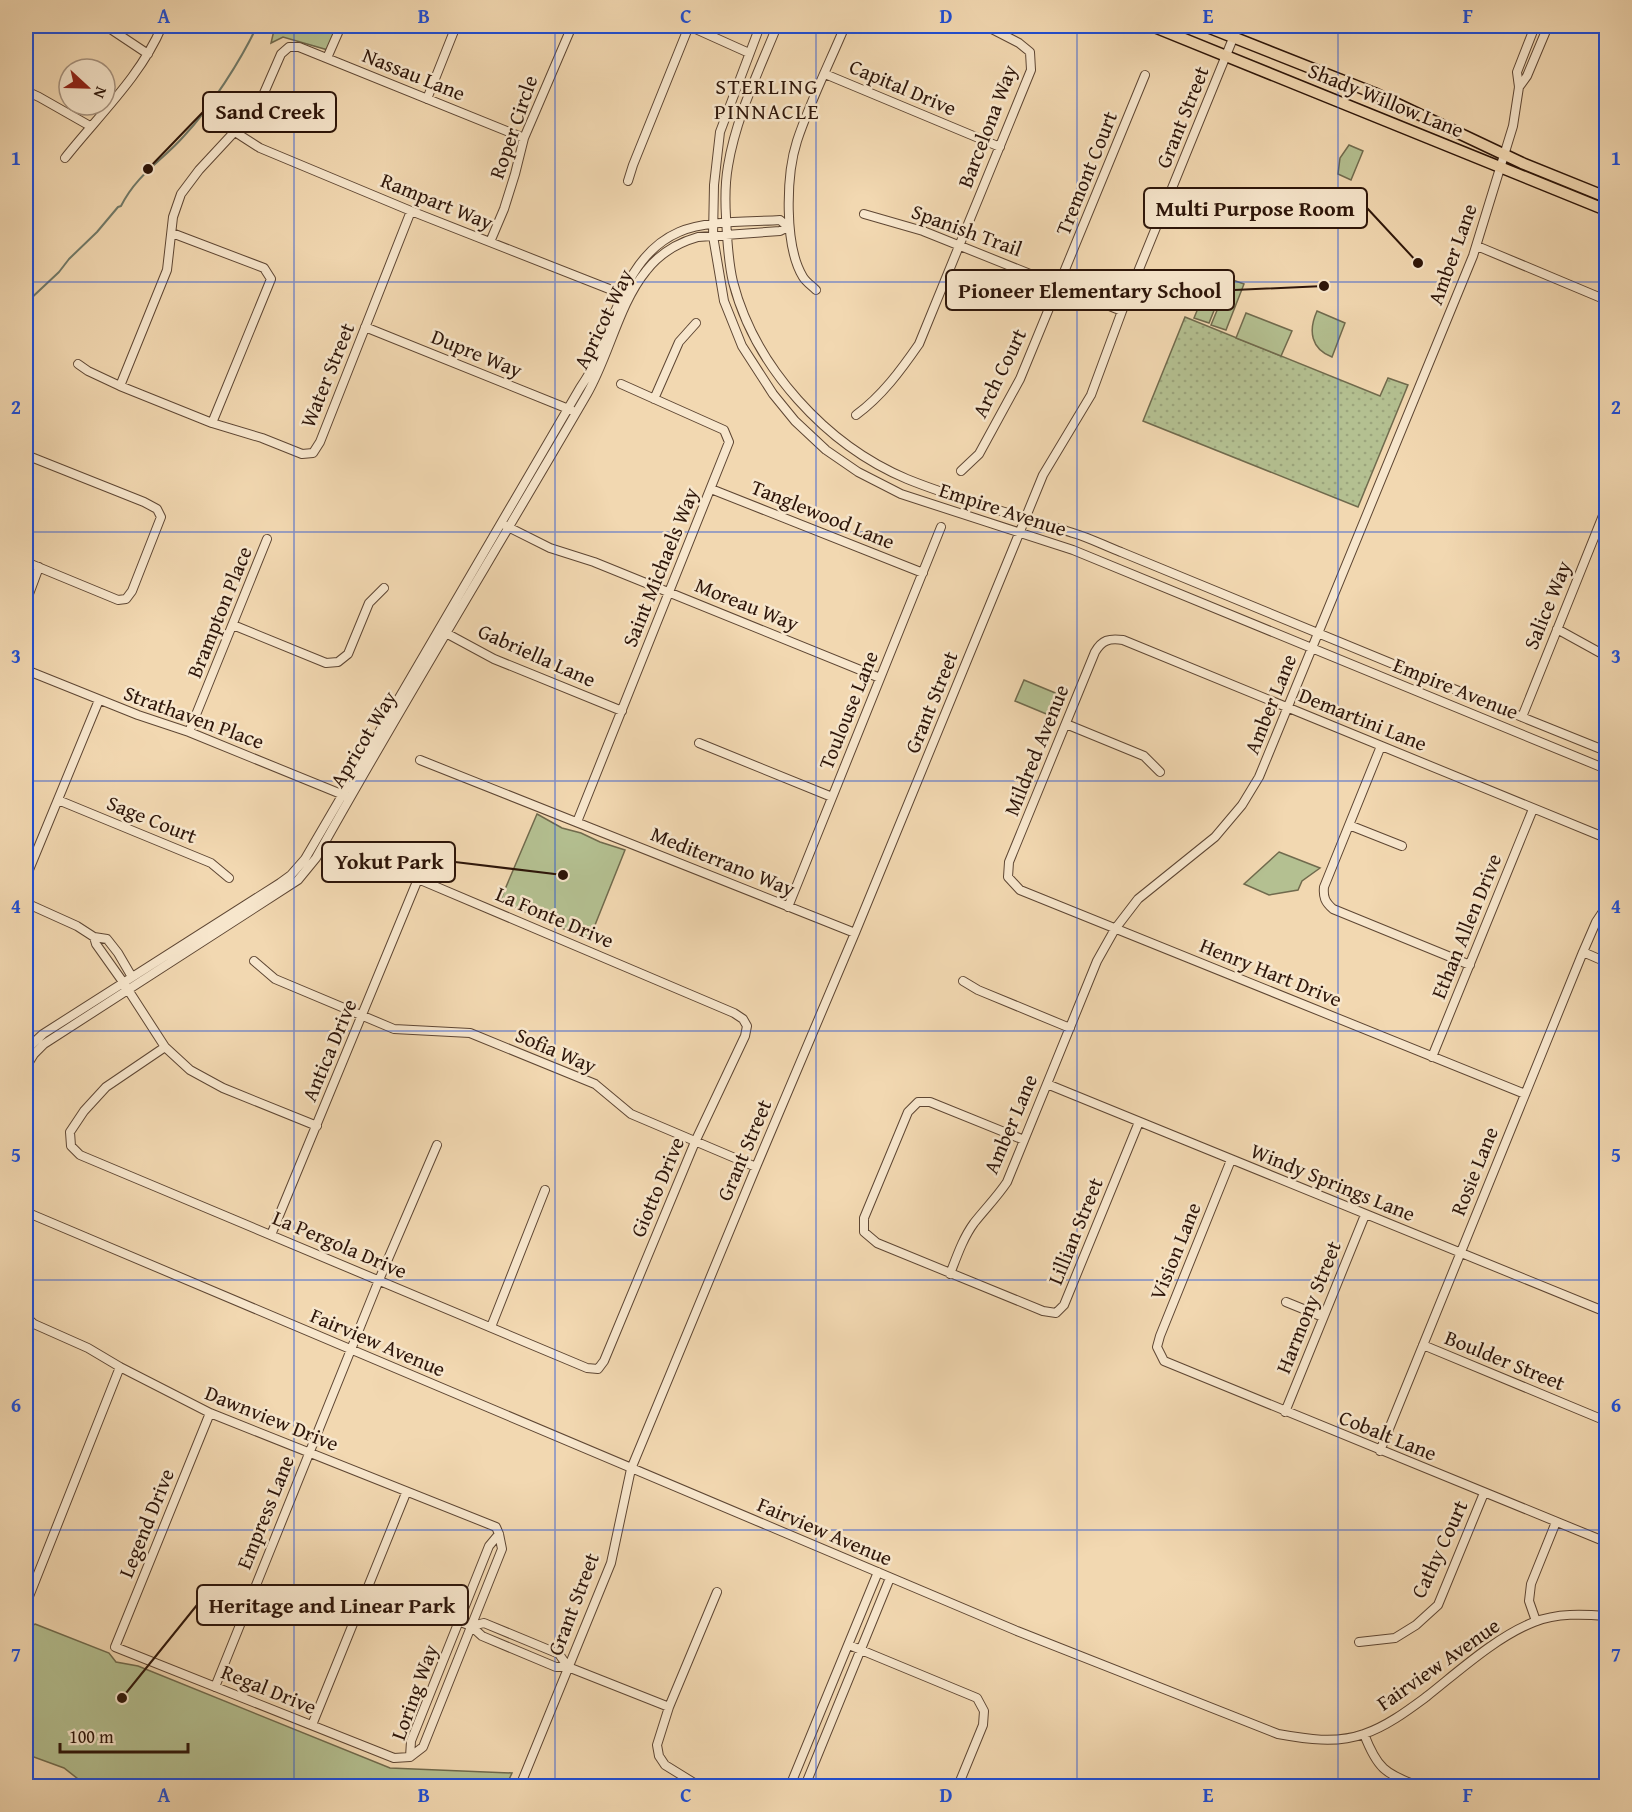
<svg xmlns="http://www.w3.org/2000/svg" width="1632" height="1812" viewBox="0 0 1632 1812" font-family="'Gentium Book Plus',serif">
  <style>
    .grass { fill: url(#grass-dots); stroke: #706a4d; stroke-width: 1.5 }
    .green { fill: #b4c091; stroke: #706a4d; stroke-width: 1.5 }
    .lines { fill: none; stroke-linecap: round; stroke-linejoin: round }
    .stream { stroke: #707968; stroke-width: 2 }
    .minor-casing { stroke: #5e4633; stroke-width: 10 }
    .major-casing { stroke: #2d1509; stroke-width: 13 }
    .minor { stroke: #f7e6cc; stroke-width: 8 }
    .major { stroke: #f2d8b1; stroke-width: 10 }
    .grid { fill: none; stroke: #1d4ed8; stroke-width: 1.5; stroke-opacity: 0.55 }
    .labels { text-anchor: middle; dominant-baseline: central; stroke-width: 5; stroke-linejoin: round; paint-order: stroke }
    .street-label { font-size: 21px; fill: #2d1509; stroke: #f7e6cc }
    .neighbourhood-label { font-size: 22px; letter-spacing: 1.5px; fill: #2d1509; stroke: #f7e6cc }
    .leader { fill: none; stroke: #2d1509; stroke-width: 2 }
    .callout-dot { fill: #2d1509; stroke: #f7e6cc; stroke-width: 2 }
    .callout { fill: #f7e6cc; stroke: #2d1509; stroke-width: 2 }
    .callout-label { font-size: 22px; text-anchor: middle; font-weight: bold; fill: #2d1509 }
    .neatline { fill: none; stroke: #1d4ed8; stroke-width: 2 }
    .grid-label { font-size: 20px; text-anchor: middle; font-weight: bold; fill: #1d4ed8 }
  </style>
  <defs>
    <pattern id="grass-dots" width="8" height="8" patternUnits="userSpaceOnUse" patternTransform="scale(1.5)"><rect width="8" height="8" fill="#b4c091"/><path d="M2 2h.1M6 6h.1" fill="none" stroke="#9ba47c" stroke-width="1.8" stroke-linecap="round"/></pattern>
  </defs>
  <rect width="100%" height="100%" fill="#f2d8b1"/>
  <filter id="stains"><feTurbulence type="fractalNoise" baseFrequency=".00333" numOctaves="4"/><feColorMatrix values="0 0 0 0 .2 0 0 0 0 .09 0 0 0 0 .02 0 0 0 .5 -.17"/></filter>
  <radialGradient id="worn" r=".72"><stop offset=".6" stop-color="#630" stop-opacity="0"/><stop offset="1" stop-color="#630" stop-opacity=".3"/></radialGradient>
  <path class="grass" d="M1185,317l195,79 8,-18 20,7 -50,122 -215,-86z"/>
  <path class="green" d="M275,26h63l-10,24 -45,-13 -12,6z
    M1349,145l14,6 -12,29 -13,-6 2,-16z
    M1213,272l14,6 -18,45 -15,-5z
    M1230,279l14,5 -18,46 -15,-5z
    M1317,311l28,12 -13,34c-21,-8 -24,-26 -15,-46z
    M1246,313l46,18 -11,25 -45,-18z
    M1024,680l41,17 -9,21 -41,-17z
    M537,814l25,14 19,5 19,9 25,8 -36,90 -89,-39z
    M1279,852l41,16 -18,13 -4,9 -29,5 -25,-11z
    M35,1624l74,29 7,9 22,4 252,102 122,5 -6,13 -253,-1 -2,1h-164l-23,-18 -33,-12 -2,-20 -3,-6v-99z"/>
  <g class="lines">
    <path class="stream" d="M26,303l33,-31 10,-13 28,-27 21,-25 3,-1c16,-32 41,-45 63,-70 27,-29 57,-76 73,-110"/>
    <defs>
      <path id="minor" d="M106,26l42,28
        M689,26l60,27
        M760,26l-40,106 -6,53 -1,51 11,65 18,45 31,48 22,27 31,29 32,22 43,22 172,56 533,219
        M777,26c-18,45 -41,91 -49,140 -3,17 -3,34 -2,51 1,22 2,44 7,65 22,85 93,163 174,197 54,22 111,36 166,54 17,5 32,13 48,19 162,67 323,134 485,199
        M327,58l14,-32
        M825,74l175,73
        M1519,87l8,-11 21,-50
        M26,91l13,6 51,29
        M427,99l29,-73
        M235,132l25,16 151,63 216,85
        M65,158c34,-43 76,-82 97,-132
        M628,181l5,-16 56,-139
        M864,214l59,17 199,80
        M490,242l14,-33 11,-35 9,-36 48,-112
        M1477,246l129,54
        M816,290c-4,-4 -10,-8 -13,-13 -19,-31 -17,-102 -6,-136 13,-39 32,-77 48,-115
        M365,327l206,83
        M78,364l10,7 32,15 92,37 59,-144 -7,-11 -92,-35
        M120,386l47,-116 6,-53 8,-23 18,-24 52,-56 13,-21 17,-39 8,-7h10l225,91
        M654,399l25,-57 17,-19
        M856,415c26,-19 45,-45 63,-71l112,-274 -1,-18 -11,-9 -33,-17
        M212,423l50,15 40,16 11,-1 7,-11 91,-231
        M26,455l118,47 13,7 4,8 -29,74 -6,8 -8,1 -92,-38
        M961,471l18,-17 41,-75 125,-304
        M711,489l212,84
        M506,526l44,22 44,14 286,116
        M26,602l13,-35
        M233,625l93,38 12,-1 10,-8 21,-51 15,-15
        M1557,629l49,27
        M444,632l50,27 128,52
        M26,670l112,45 51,17 157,64
        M1522,717l84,-209
        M1066,724l78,32 16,16
        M189,732l78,-193
        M699,743l133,54
        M1381,746l-57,141c-1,10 1,15 9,22l137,56
        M420,760l435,173
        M58,800l153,63 18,15
        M577,822l152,-380 -5,-12 -103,-46
        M1349,825l53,21
        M26,877l73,-177
        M26,903l51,23 17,11 13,2 11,14 14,24
        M788,907l153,-380
        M94,937l2,7 27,38 42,65 25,23 33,18 94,38
        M1583,952l23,10
        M254,961l21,18 119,50 76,4 125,51 36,30 125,53
        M963,981l15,9 92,38
        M165,1047l-59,40 -22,24 -14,21 1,14 9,9 507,213 11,1 6,-8 91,-219 50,-106 2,-10 -4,-7 -9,-6 -316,-134 -47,-16 -23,1
        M26,1050l17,-16 237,-151 11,-8 14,-16 275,-471c6,-9 12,-18 16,-28 20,-46 32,-106 83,-128 27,-12 72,-10 101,-12l8,7 -8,4 -82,6c-21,6 -39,17 -52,34 -27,33 -37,85 -59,123 -90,155 -184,308 -271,464l-18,22 -254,164 -10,10 -8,13
        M1432,1057l101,-248
        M1047,1084l559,228
        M1525,1094l-505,-204 -12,-13 1,-15 86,-210c7,-12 14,-14 28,-12l483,198
        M1024,1140l-94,-38h-12l-10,10 -44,106v14l13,11 166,68 13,2 8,-8 75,-183
        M1231,1160l-71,176 -3,11 7,14 442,181
        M26,1212l991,419 261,103c28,5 58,10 86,0 23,-8 43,-23 62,-37 33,-26 70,-60 108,-75 23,-9 49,-8 72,-6
        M271,1235l147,-356
        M950,1274c7,-18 13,-36 24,-51 11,-14 23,-26 33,-41l90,-221 18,-32 23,-30 77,-62 27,-32 17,-28 214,-521 40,-130 6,-39 -2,-15 18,-46
        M1286,1302l37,15
        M26,1317l8,7 54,24 32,19 90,46 286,114 3,7 3,15 -79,198 -13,10 -16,1 -279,-111 95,-234
        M491,1327l54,-137
        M1423,1345l183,76
        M1285,1412l80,-197
        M1380,1451l203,-499 13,-30 10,-15
        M26,1604l94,-237
        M458,1621l13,5 11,10 74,31h12l101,40
        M1536,1621l-7,-20 2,-17 25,-62
        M471,1626l13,-3 75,31 9,13
        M1359,1642l36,-4 21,-13 22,-20 46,-112
        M849,1645l128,53 7,13 -1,14 -25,61
        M215,1687l164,-407 58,-135
        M312,1725l94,-232
        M1364,1734c13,34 21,40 54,52
        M410,1757l1,-16 78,-195 10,-12
        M520,1786l91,-223 20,-94 125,-302 99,-234 159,-387 29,-71 48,-80 31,-84 116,-285
        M699,1786l-34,-21 -6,-9 -2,-11 12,-38 48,-115
        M790,1786l88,-214
        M805,1786l85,-208"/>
      <path id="major" d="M1152,26l454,184
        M1205,26l169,67 148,70 84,34"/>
    </defs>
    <use href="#minor" class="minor-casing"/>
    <use href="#major" class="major-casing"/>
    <use href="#minor" class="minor"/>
    <use href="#major" class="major"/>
  </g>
  <path class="grid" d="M294,26v1760M555,26v1760M816,26v1760M1077,26v1760M1338,26v1760M26,282h1580M26,532h1580M26,781h1580M26,1031h1580M26,1280h1580M26,1530h1580"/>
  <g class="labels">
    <g class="street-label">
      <text transform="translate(414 74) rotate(22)">Nassau Lane</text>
      <text transform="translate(903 87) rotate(23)">Capital Drive</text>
      <text transform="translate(1386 100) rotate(22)">Shady Willow Lane</text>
      <text transform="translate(1182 117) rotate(-68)">Grant Street</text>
      <text transform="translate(987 126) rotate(-69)">Barcelona Way</text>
      <text transform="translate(513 127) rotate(-71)">Roper Circle</text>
      <text transform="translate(1086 173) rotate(-68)">Tremont Court</text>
      <text transform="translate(437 201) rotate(22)">Rampart Way</text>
      <text transform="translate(967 230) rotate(20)">Spanish Trail</text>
      <text transform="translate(1452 254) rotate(-70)">Amber Lane</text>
      <text transform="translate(603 319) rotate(-64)">Apricot Way</text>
      <text transform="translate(477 353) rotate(22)">Dupre Way</text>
      <text transform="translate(999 373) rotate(-64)">Arch Court</text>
      <text transform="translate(327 375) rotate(-68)">Water Street</text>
      <text transform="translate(1003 509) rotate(18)">Empire Avenue</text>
      <text transform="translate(823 514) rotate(22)">Tanglewood Lane</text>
      <text transform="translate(660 567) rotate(-68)">Saint Michaels Way</text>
      <text transform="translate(747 604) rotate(22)">Moreau Way</text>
      <text transform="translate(1547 605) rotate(-68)">Salice Way</text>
      <text transform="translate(219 612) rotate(-68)">Brampton Place</text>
      <text transform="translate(537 655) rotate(24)">Gabriella Lane</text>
      <text transform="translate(1456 688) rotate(22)">Empire Avenue</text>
      <text transform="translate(931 702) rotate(-68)">Grant Street</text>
      <text transform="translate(1270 704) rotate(-68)">Amber Lane</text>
      <text transform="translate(848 710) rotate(-68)">Toulouse Lane</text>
      <text transform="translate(194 717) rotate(20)">Strathaven Place</text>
      <text transform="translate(1363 719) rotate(22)">Demartini Lane</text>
      <text transform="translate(363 739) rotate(-59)">Apricot Way</text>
      <text transform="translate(1036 750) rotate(-68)">Mildred Avenue</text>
      <text transform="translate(152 819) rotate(22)">Sage Court</text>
      <text transform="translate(723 861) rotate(22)">Mediterrano Way</text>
      <text transform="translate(555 917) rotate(23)">La Fonte Drive</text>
      <text transform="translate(1466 926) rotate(-68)">Ethan Allen Drive</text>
      <text transform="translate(1271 972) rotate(22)">Henry Hart Drive</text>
      <text transform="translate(329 1050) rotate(-67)">Antica Drive</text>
      <text transform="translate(556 1050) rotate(23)">Sofia Way</text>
      <text transform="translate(1010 1124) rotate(-67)">Amber Lane</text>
      <text transform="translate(744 1150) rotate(-67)">Grant Street</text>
      <text transform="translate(1474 1171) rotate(-68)">Rosie Lane</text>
      <text transform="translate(1333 1182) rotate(22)">Windy Springs Lane</text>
      <text transform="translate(657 1187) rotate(-67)">Giotto Drive</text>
      <text transform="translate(1075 1231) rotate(-68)">Lillian Street</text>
      <text transform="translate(340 1244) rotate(23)">La Pergola Drive</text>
      <text transform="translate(1175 1251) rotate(-68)">Vision Lane</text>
      <text transform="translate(1308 1307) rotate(-68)">Harmony Street</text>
      <text transform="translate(378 1342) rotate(23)">Fairview Avenue</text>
      <text transform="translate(1505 1360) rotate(22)">Boulder Street</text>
      <text transform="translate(272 1418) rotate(22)">Dawnview Drive</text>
      <text transform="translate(1388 1435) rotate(22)">Cobalt Lane</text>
      <text transform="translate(265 1512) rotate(-68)">Empress Lane</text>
      <text transform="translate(146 1523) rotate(-68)">Legend Drive</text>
      <text transform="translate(825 1531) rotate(23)">Fairview Avenue</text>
      <text transform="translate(1439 1549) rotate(-65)">Cathy Court</text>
      <text transform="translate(573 1604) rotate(-69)">Grant Street</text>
      <text transform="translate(1438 1664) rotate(-35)">Fairview Avenue</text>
      <text transform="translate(269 1689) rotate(22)">Regal Drive</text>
      <text transform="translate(414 1692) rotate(-70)">Loring Way</text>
    </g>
    <g class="neighbourhood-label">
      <text x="767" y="86">STERLING<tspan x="767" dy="25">PINNACLE</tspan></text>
    </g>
  </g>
  <path class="leader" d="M148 169L203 112M1418 263L1367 208M1324 286L1234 290M563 875L455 862M122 1698L197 1605"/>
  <g class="callout-dot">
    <circle cx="148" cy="169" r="6"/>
    <circle cx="1418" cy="263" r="6"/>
    <circle cx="1324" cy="286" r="6"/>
    <circle cx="563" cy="875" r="6"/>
    <circle cx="122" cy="1698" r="6"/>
  </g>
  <g class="callout">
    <rect x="203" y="92" width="133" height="40" rx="6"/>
    <rect x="1144" y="188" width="223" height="40" rx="6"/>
    <rect x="946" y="270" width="288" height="40" rx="6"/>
    <rect x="322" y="842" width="133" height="40" rx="6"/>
    <rect x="197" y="1585" width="271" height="40" rx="6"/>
  </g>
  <g class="callout-label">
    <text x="270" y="119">Sand Creek</text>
    <text x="1255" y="216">Multi Purpose Room</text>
    <text x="1090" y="298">Pioneer Elementary School</text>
    <text x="389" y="869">Yokut Park</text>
    <text x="332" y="1613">Heritage and Linear Park</text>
  </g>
  <rect width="1632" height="1812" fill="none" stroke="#f2d8b1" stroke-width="66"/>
  <g transform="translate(87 87) rotate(112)"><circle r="28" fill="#f7e6cc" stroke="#a6927e" stroke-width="1.5"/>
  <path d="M0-4.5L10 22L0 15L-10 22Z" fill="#8f2418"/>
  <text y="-9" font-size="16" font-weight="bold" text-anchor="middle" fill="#2d1509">N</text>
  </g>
  <path d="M60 1743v9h128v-9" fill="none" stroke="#2d1509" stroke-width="3"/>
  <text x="69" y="1743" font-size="18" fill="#2d1509" stroke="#f7e6cc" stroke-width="4.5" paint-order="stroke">100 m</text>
  <rect x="33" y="33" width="1566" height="1746" class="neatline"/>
  <g class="grid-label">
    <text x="164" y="23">A</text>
    <text x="424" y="23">B</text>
    <text x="686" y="23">C</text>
    <text x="946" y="23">D</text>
    <text x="1208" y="23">E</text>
    <text x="1468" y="23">F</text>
    <text x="16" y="165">1</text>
    <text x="1616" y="165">1</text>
    <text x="16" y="414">2</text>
    <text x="1616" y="414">2</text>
    <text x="16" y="663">3</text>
    <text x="1616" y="663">3</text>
    <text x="16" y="913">4</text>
    <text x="1616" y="913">4</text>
    <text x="16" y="1162">5</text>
    <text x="1616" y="1162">5</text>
    <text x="16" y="1412">6</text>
    <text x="1616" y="1412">6</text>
    <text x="16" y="1661">7</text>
    <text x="1616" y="1661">7</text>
    <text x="164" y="1802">A</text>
    <text x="424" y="1802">B</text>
    <text x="686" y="1802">C</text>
    <text x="946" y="1802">D</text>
    <text x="1208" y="1802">E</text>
    <text x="1468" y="1802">F</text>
  </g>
  <rect width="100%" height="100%" filter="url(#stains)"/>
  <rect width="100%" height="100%" fill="url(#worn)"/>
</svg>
